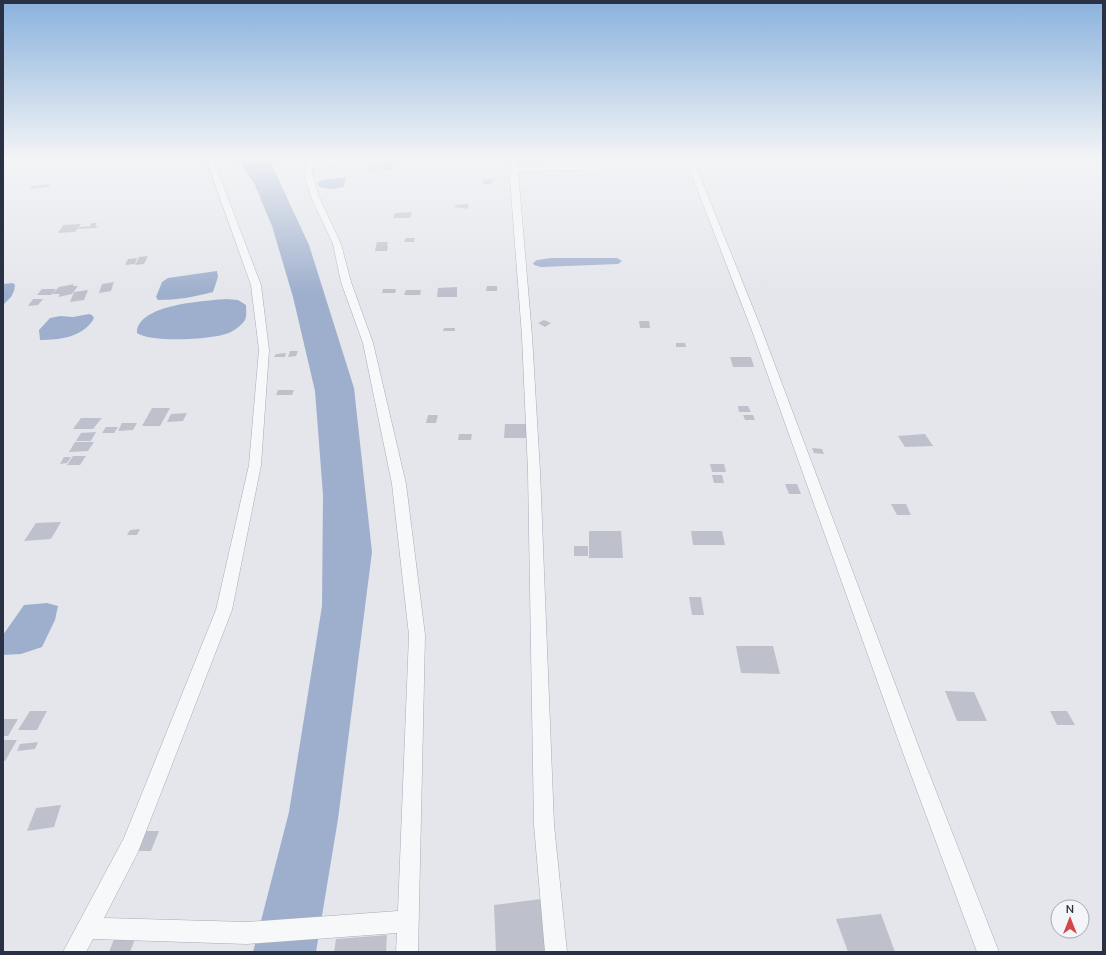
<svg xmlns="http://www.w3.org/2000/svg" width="1106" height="955" viewBox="0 0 1106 955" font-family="Mulish,sans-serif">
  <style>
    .water { fill: #9eafcd }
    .building { fill: #bec1cc }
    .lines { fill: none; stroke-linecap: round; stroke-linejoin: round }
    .minor-casing { stroke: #a8acb7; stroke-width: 1 }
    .minor { fill: #f7f8fa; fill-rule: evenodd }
  </style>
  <rect width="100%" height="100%" fill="#e4e6ec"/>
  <path class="water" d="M237,159h32l40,86 45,143 18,164 -34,267 -22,133h-63l36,-140 33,-206 1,-111 -8,-104 -22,-94 -21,-71 -18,-43z
    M346,177l-2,10 -13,2 -11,-2 -3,-4 6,-3z
    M551,258h66l5,3 -4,3 -77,3 -7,-2 -1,-2 4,-3z
    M217,271l1,6 -5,15c-19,5 -36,8 -55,8l-2,-3 6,-15 6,-4z
    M13,283l2,2 -1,6 -3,6 -8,8v-21z
    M226,299l12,1 8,5c0,5 1,10 -1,15 -2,4 -10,10 -14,12 -15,8 -81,11 -94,1 0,-29 68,-32 89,-34z
    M89,314l3,1 2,3c-10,19 -34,22 -54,22l-1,-10 11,-12 10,-2 13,1z
    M47,603l11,3 -3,14 -13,27 -21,7 -18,1v-20l21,-30z"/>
  <path class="building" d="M382,160h9v2h-4v3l1,-2h6v2h-2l-2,5h-6l1,-8 -4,8 -7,1 1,-2h3l-1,-4h-2l-1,5h-8l2,-4h3l1,-3h9z
    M484,179h9l-1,5h-9z
    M50,184l-2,3 -18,2 2,-3z
    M469,204l-1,5 -13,-2v-2z
    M412,212l-2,6h-17l2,-5z
    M92,223h5l-2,3h3l-2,2 -18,1 2,-2 10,-1z
    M81,224l-6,8 -17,1 5,-8z
    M406,238h9l-1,4h-10z
    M377,242h11l-1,4h-11z
    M376,246h12l-1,5h-12z
    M148,256l-4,8 -9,1 4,-8z
    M137,258l-2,6 -10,1 3,-6z
    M114,282l-3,9 -12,2 3,-9z
    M74,284l-1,2h5l-6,8 -14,3 2,-3h-8l7,-7z
    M487,286h10v5h-11z
    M457,287v10h-20l1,-9z
    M42,289h14l-5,6h-14z
    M383,289h13l-1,4h-13z
    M88,290l-4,10 -14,2 4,-10z
    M406,290h15l-1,5h-16z
    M33,299h10l-5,6 -10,1z
    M544,320l7,3 -6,4 -7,-4z
    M639,321h10l1,7h-10z
    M444,328h11v3h-12z
    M676,343h9l1,4h-10z
    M290,351h8l-2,5 -8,1z
    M286,353l-1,4h-11l2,-3z
    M730,357h21l3,10h-21z
    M278,390h16l-2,5h-16z
    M738,406h10l3,6h-12z
    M152,408h18l-10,18h-18z
    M187,413l-4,8 -16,1 4,-8z
    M428,415h10l-2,8h-10z
    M743,415h10l2,5h-10z
    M81,418h21l-9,11h-20z
    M122,423h15l-4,7 -15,1z
    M505,424h22l-1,14h-22z
    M106,427h12l-4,6h-12z
    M96,432l-5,9h-15l5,-8z
    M459,434h13l-1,6h-13z
    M925,434l8,12 -28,1 -7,-11z
    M75,442h19l-6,9 -19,1z
    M812,448l10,1 2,5 -10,-1z
    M73,456h13l-6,9h-13z
    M64,457h7l-4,6 -7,1z
    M710,464h14l2,8h-14z
    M712,475h10l2,8h-10z
    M785,484h12l4,10h-12z
    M891,504h15l5,11h-14z
    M61,522l-10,17 -27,2 12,-18z
    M140,529l-3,6h-10l3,-5z
    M589,531h32l2,27h-34z
    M691,531h31l3,14h-32z
    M574,546h14v10h-14z
    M689,597h12l3,18h-12z
    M736,646h37l7,28 -39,-1z
    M945,691l29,1 13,29h-30z
    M30,711h17l-10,19h-19z
    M1050,711h17l8,14h-18z
    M3,719h15l-10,17h-5z
    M3,740h14l-12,21h-2z
    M38,742l-3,7 -18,2 3,-7z
    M61,805l-7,22 -27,4 9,-23z
    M143,831h16l-8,20h-17z
    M541,899l4,53h-49l-2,-47z
    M881,914l14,38h-47l-12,-33z
    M387,935l-1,17h-52l2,-13z
    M114,939h21l-5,13h-21z"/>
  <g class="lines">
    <defs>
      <path id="minor" d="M206,159h7l48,126 8,65 -8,115 -29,145 -94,242 -34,66 143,4 151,-11 11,-276 -17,-151 -29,-141 -22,-61 -8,-38 -22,-47 -7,-23 2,-15h6v6l24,-6h14l-38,10v5l7,23 22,47 10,38 22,61 33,141 19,151 -7,317h-22l1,-19 -150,11 -154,-5 -7,13h-23l61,-114 92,-228 33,-145 10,-115 -8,-65z
        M512,159h6v8l169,-3 -1,-5h7l68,169 160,425 78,199h-22l-74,-199 -152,-425 -62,-160 -171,3 14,165 8,135 14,354 13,127h-22l-11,-127 -6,-354 -6,-135 -12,-157z"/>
    </defs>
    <use href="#minor" class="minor-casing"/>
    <use href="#minor" class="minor"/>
  </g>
  <linearGradient id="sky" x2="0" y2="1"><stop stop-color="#8ab2dd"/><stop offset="0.54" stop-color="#f3f4f6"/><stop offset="1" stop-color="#f3f4f6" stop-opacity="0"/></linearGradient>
  <rect width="1106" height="293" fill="url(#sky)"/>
  <rect width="1106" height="955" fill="none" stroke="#2a3145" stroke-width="8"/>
  <g transform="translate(1070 919)"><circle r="19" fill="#f4f5f9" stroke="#a3a7b1"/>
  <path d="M0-3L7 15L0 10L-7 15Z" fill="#d3464a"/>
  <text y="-6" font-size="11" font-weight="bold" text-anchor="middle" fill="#2a3145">N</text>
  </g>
</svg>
